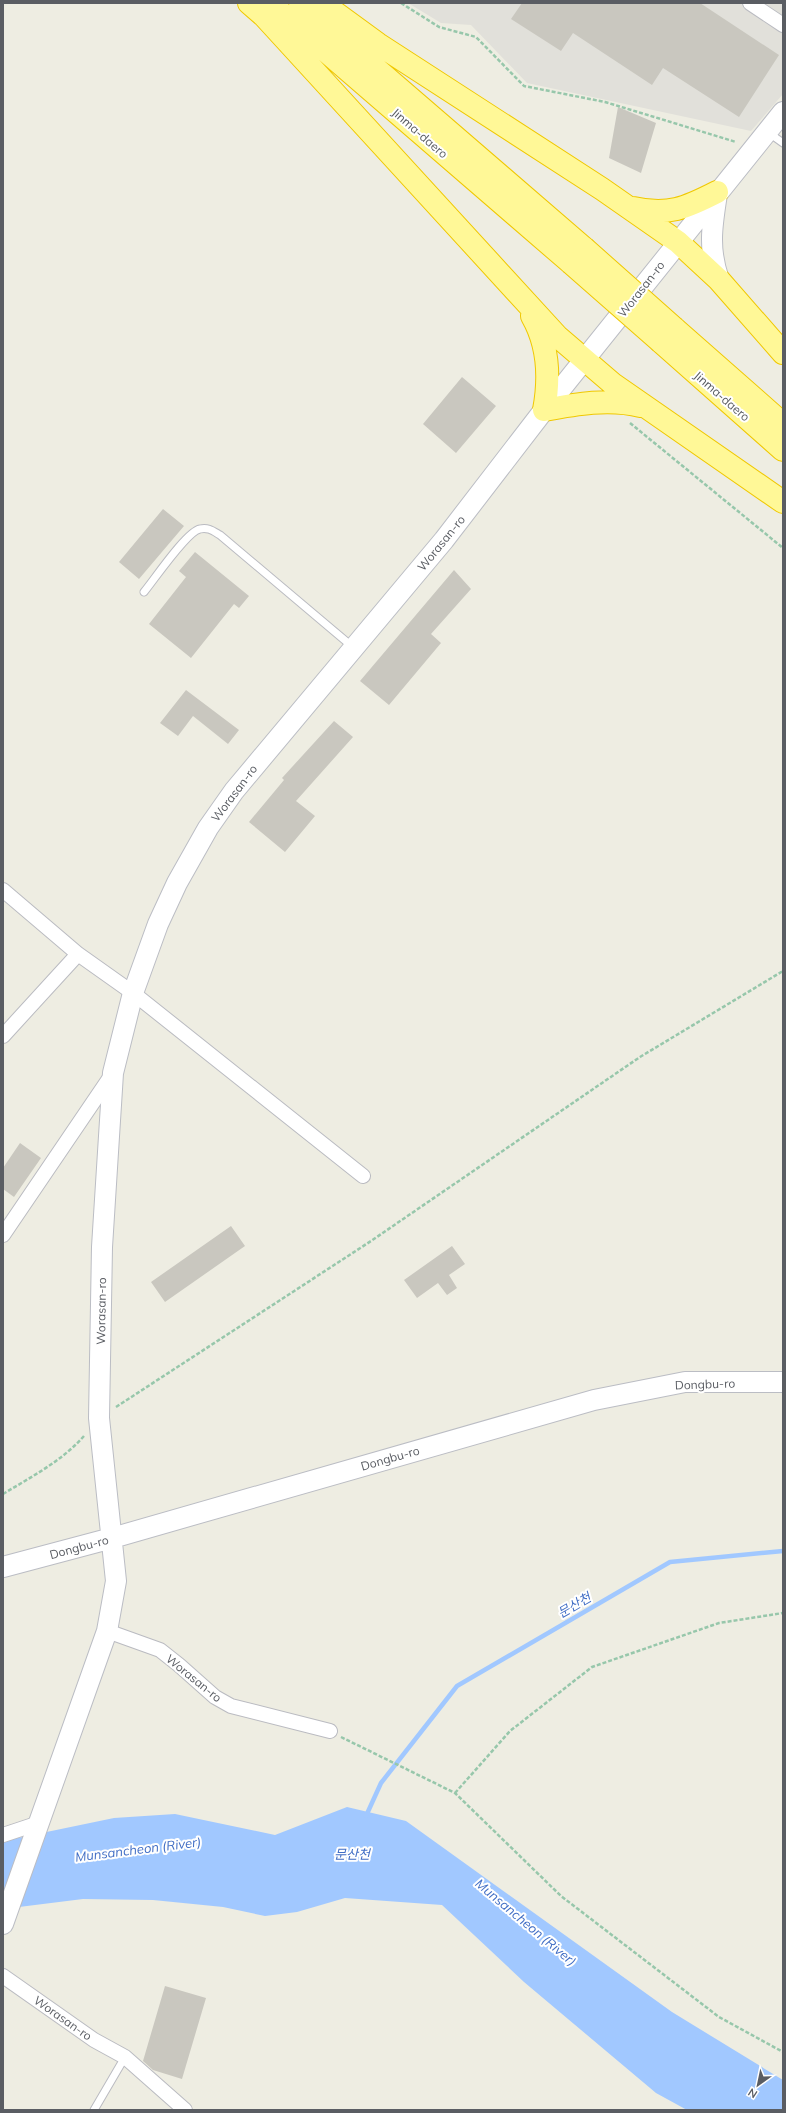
<svg xmlns="http://www.w3.org/2000/svg" width="786" height="2113" viewBox="0 0 786 2113" font-family="Mulish,'Noto Sans KR',sans-serif">
  <style>
    .industrial { fill: #e1e0da }
    .water { fill: #a1c8ff }
    .lines { fill: none; stroke-linecap: round; stroke-linejoin: round }
    .stream { stroke: #a1c8ff; stroke-width: 4.5 }
    .building { fill: #c9c7bf }
    .service-casing { stroke: #babbc1; stroke-width: 9 }
    .minor-casing { stroke: #babbc1; stroke-width: 16 }
    .secondary-casing { stroke: #bbbdc4; stroke-width: 22 }
    .trunk-casing { stroke: #f0c800; stroke-width: 24 }
    .path { stroke: #97c7ab; stroke-width: 2.5; stroke-dasharray: 4 2; stroke-linecap: butt }
    .service { stroke: #fff; stroke-width: 7 }
    .minor { stroke: #fff; stroke-width: 14 }
    .secondary { stroke: #fff; stroke-width: 20 }
    .trunk { stroke: #fff897; stroke-width: 22 }
    .trunk-bridge-casing { stroke: #f0c800; stroke-width: 24; stroke-linecap: butt }
    .trunk-bridge { stroke: #fff897; stroke-width: 22 }
    .labels { text-anchor: middle; dominant-baseline: central; stroke-width: 4; stroke-linejoin: round; paint-order: stroke }
    .street-label { font-size: 12px; fill: #5a5d63; stroke: #fff }
    .water-label { font-size: 13px; font-style: italic; fill: #416ec5; stroke: #fff }
  </style>
  <rect width="100%" height="100%" fill="#eeede2"/>
  <path class="industrial" d="M408,3h375v91l-32,37 -224,-48 -56,-58 -30,-2z"/>
  <path class="water" d="M347,1807l59,14 266,191 111,68v30h-96l-31,-17 -132,-111 -82,-77 -97,-7 -48,14 -32,4 -42,-9 -70,-7 -70,-1 -80,10v-66l5,-3 106,-22 61,-4 100,21z"/>
  <g class="lines">
    <path class="stream" d="M366,1816l15,-33 76,-97 213,-124 113,-11"/>
  </g>
  <path class="building" d="M522,3h178l79,52 -40,62 -76,-49 -11,17 -79,-52 -12,18 -50,-32z
    M618,107l38,16 -15,50 -32,-15z
    M462,377l34,29 -40,47 -33,-29z
    M163,509l21,17 -45,53 -20,-17z
    M195,552l54,44 -10,12 -5,-4 -43,54 -42,-34 37,-47 -7,-6z
    M454,570l17,19 -40,45 10,9 -52,62 -29,-24z
    M186,690l53,40 -11,14 -35,-28 -15,20 -18,-13z
    M334,721l19,16 -57,64 19,15 -30,36 -36,-30 35,-42 -2,-2z
    M20,1143l21,15 -27,39 -11,-8v-21z
    M231,1226l14,20 -80,56 -14,-20z
    M452,1246l13,18 -16,11 8,13 -10,7 -9,-12 -21,15 -13,-18z
    M165,1986l41,12 -24,81 -29,-9 -10,-9z"/>
  <g class="lines">
    <defs>
      <path id="service" d="M769,133l14,10
        M144,592c10,-12 43,-61 56,-63 8,-2 13,2 20,6l134,113
        M94,2110l31,-53"/>
      <path id="minor" d="M750,3l33,22
        M3,890l75,64 55,39 230,183
        M3,1036l75,-82
        M3,1235l110,-162
        M107,1631l53,19 19,15 36,32 16,9 99,25
        M3,1835l36,-12
        M3,1976l91,64 31,17 60,53"/>
      <path id="secondary" d="M717,194c-5,32 -9,54 2,86
        M3,1567l109,-29 482,-138 91,-18h98
        M3,1924l104,-293 9,-50 -17,-163 3,-171 11,-174 20,-80 25,-69 19,-41 31,-55 26,-37 210,-251 100,-130 239,-298"/>
      <path id="trunk" d="M249,3l15,13 293,320 56,48 170,118
        M270,3l301,260
        M300,3l284,245
        M322,3l56,41 224,145 76,53 41,38 64,73
        M633,208c35,8 53,0 84,-16
        M532,316c16,28 18,62 12,94 32,-6 65,-12 97,-4
        M674,328l109,96
        M661,342l122,108"/>
    </defs>
    <use href="#service" class="service-casing"/>
    <use href="#minor" class="minor-casing"/>
    <use href="#secondary" class="secondary-casing"/>
    <use href="#trunk" class="trunk-casing"/>
    <path class="path" d="M401,3l38,24 37,10 48,49 81,16 131,40
      M630,423l153,125
      M116,1407l255,-166 269,-184 143,-86
      M3,1494c28,-17 59,-33 81,-58
      M341,1737l114,56 106,103 158,121 64,35
      M455,1793l55,-62 82,-64 127,-44 64,-10"/>
    <use href="#service" class="service"/>
    <use href="#minor" class="minor"/>
    <use href="#secondary" class="secondary"/>
    <use href="#trunk" class="trunk"/>
    <defs>
      <path id="trunk-bridge" d="M584,248l90,80
        M571,263l90,79"/>
    </defs>
    <use href="#trunk-bridge" class="trunk-bridge-casing"/>
    <use href="#trunk-bridge" class="trunk-bridge"/>
  </g>
  <g class="labels">
    <g class="street-label">
      <text transform="translate(420 133) rotate(41)">Jinma-daero</text>
      <text transform="translate(641 289) rotate(-52)">Worasan-ro</text>
      <text transform="translate(722 396) rotate(41)">Jinma-daero</text>
      <text transform="translate(441 543) rotate(-51)">Worasan-ro</text>
      <text transform="translate(234 793) rotate(-53)">Worasan-ro</text>
      <text transform="translate(101 1311) rotate(-89)">Worasan-ro</text>
      <text transform="translate(705 1384) rotate(-2)">Dongbu-ro</text>
      <text transform="translate(390 1458) rotate(-16)">Dongbu-ro</text>
      <text transform="translate(79 1547) rotate(-15)">Dongbu-ro</text>
      <text transform="translate(194 1678) rotate(39)">Worasan-ro</text>
      <text transform="translate(63 2018) rotate(35)">Worasan-ro</text>
    </g>
    <g class="water-label">
      <text transform="translate(574 1605) rotate(-30)">문산천</text>
      <text transform="translate(138 1849) rotate(-7)">Munsancheon (River)</text>
      <text x="352" y="1854">문산천</text>
      <text transform="translate(526 1922) rotate(40)">Munsancheon (River)</text>
    </g>
  </g>
  <rect width="786" height="2113" fill="none" stroke="#5a5d63" stroke-width="8"/>
  <g transform="translate(758 2085) rotate(213)" stroke="#ffffff" stroke-width="3" paint-order="stroke">
  <path d="M0-3L7 15L0 10L-7 15Z" fill="#5a5d63"/>
  <text y="-6" font-size="11" font-weight="bold" text-anchor="middle" fill="#5a5d63">N</text>
  </g>
</svg>
